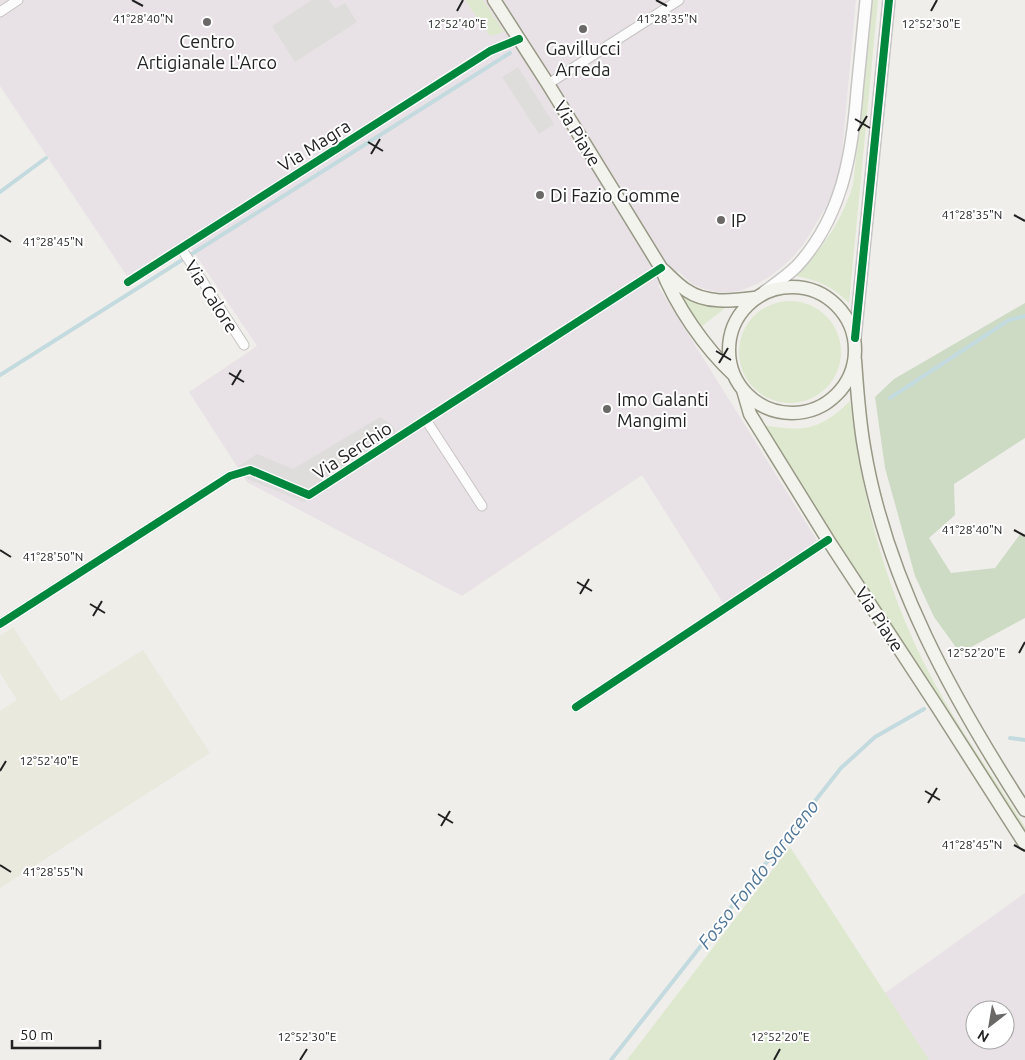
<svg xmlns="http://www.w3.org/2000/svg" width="1025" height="1060" viewBox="0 0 1025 1060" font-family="Ubuntu,sans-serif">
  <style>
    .industrial { fill: #e8e1e5; fill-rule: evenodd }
    .farmland { fill: #eae9dd }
    .grass { fill: #dde8ce }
    .forest { fill: #cddbc4 }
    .parking { fill: #dedddc }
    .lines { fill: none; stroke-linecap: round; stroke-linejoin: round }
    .stream { stroke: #c3dade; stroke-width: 4 }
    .minor-casing { stroke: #c6c5c3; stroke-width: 11 }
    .tertiary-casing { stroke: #c6c5c3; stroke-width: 14 }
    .secondary-casing { stroke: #979885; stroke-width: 15 }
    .minor { stroke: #fdfcfc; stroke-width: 9 }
    .tertiary { stroke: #fdfcfc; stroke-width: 11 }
    .secondary { stroke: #f3f3ee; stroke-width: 12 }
    .cycleway-casing { stroke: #fff; stroke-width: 11 }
    .cycleway { stroke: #00873e; stroke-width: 8 }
    .ticks { fill: none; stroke: #222; stroke-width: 2 }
    .poi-dot { fill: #6a6968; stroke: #fff; stroke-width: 2 }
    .labels { text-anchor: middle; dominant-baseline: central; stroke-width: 4; stroke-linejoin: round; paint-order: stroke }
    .poi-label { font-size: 18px; fill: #222; stroke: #fff; text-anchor: start }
    .street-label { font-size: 18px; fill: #222; stroke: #fff }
    .water-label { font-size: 19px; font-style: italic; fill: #527798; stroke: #fff }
    .ticks-label { font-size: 12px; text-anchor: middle; fill: #222; stroke: #fff; stroke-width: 4; stroke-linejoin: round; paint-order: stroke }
  </style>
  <rect width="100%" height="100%" fill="#f0eeeb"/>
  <path class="industrial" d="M0,0h856l-16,175 -14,32 -23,38 -13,15 -18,15 -15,9 -17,7 -19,2 -16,-4 -13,-5 -14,-13 -20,15 160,256 -95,61 -81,-128 -180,121 -215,-114 -58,-90 68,-46 -72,-107 -58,37 -127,-190z
    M1025,893v167h-96l-44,-67zM975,1010h30v30h-30z"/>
  <path class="farmland" d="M13,627l48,74 82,-51 67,103 -210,135v-177l17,-11 -17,-27v-37z"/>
  <path class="grass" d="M465,0h18l21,32 -14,4z
    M873,0h5l-29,303c-16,-16 -31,-23 -53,-27 27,-29 45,-53 57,-91z
    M676,288l53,17 -28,22z
    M739 352a51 51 0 1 1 102 0a51 51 0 1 1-102 0Z
    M850,401c11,90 32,176 72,258 29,59 68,112 103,168v6l-262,-408c39,7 57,6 87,-24z
    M790,847l139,213h-302z"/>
  <path class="forest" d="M1025,303v135l-71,46 1,31 -26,23 22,35 44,-5 26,-35 4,2v83l-65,35 -26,-36 -19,-41 -30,-108 -10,-71 19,-18z"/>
  <path class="parking" d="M312,0h17l6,9 10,-6 12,19 -62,40 -23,-36z
    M518,67l36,57 -15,10 -37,-57z
    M380,417l12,8 10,15 -98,62 -56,-23 -9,-13 18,-12 36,15z"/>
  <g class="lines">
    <path class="stream" d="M0,192l46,-34
      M0,375l510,-322
      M890,398l119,-78 16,-4
      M1010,738l15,2
      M611,1060l230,-292 34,-31 49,-28"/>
    <defs>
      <path id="minor" d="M0,12l18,-12
        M548,84l131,-84
        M181,248l63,97
        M128,282l362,-231 29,-12
        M426,420l56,86
        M0,624l230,-148 20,-6 59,25 352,-227
        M576,707l252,-167"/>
      <path id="tertiary" d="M764,292c11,-8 23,-16 33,-26 45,-49 55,-111 60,-175 3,-31 6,-61 9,-91
        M855,338l34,-338"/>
      <path id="secondary" d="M494,0l54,84 113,184c15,38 43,79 73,107
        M662,269c8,7 15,15 24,21 20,14 45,11 68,8
        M729 350a63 63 0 1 1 126 0a63 63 0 1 1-126 0Z
        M855,360c2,29 4,59 9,87 22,133 89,251 161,363
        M743,390l7,24 78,126 110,168 87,136"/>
    </defs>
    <use href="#minor" class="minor-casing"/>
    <use href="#tertiary" class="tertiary-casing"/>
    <use href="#secondary" class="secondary-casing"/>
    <use href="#minor" class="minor"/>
    <use href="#tertiary" class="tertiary"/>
    <use href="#secondary" class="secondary"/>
    <defs>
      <path id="cycleway" d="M128,282l362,-231 29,-12
        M855,338l34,-338
        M0,624l230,-148 20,-6 59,25 352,-227
        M576,707l252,-167"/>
    </defs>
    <use href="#cycleway" class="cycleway-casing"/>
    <use href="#cycleway" class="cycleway"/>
  </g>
  <path class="ticks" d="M132,0l11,6M656,0l11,6M457,11l6,-11M931,11l6,-11M855,119l15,9M858,131l9,-15M368,142l15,9M371,154l9,-15M1014,215l11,6M0,235l11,7M716,351l15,9M719,363l9,-15M229,373l15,9M232,385l9,-15M1014,530l11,6M0,550l11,7M577,582l15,9M580,594l9,-15M90,604l15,9M93,616l9,-15M1019,653l6,-11M0,771l6,-10M925,791l15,9M928,803l9,-15M438,814l15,9M441,826l9,-15M1014,845l11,6M0,865l11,7M300,1060l7,-11M774,1060l6,-11"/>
  <g class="poi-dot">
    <circle cx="207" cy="22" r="5"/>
    <circle cx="583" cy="29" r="5"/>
    <circle cx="540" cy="195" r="5"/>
    <circle cx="721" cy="220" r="5"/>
    <circle cx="607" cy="409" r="5"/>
  </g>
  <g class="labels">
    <g class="poi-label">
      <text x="207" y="41" text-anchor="middle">Centro<tspan x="207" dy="21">Artigianale L'Arco</tspan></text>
      <text x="583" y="48" text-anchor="middle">Gavillucci<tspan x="583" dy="21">Arreda</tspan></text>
      <text x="550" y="195">Di Fazio Gomme</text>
      <text x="731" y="220">IP</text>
      <text x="617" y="399">Imo Galanti<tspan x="617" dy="21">Mangimi</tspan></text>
    </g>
    <g class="street-label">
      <text transform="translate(578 133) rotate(59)">Via Piave</text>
      <text transform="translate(314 145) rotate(-32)">Via Magra</text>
      <text transform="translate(212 296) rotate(57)">Via Calore</text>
      <text transform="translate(352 450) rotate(-33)">Via Serchio</text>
      <text transform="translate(880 619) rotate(57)">Via Piave</text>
    </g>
    <g class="water-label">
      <text transform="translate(758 874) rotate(-52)">Fosso Fondo Saraceno</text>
    </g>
  </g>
  <g class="ticks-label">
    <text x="143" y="23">41°28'40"N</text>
    <text x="667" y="23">41°28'35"N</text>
    <text x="457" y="28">12°52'40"E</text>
    <text x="931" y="28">12°52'30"E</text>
    <text x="972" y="219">41°28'35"N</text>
    <text x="53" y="246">41°28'45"N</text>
    <text x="972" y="534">41°28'40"N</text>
    <text x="53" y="561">41°28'50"N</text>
    <text x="976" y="657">12°52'20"E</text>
    <text x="49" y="765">12°52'40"E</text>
    <text x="972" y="849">41°28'45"N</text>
    <text x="53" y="876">41°28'55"N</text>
    <text x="307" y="1041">12°52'30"E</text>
    <text x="780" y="1041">12°52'20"E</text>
  </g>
  <g transform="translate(990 1025) rotate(211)"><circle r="24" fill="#ffffff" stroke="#a7a7a7"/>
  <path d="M0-4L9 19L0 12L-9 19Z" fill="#6a6968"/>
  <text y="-8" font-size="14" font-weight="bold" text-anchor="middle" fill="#222222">N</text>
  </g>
  <path d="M12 1040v8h88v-8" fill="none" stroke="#222222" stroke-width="2.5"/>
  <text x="20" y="1040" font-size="15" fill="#222222" stroke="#ffffff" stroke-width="4" paint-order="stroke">50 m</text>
</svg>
